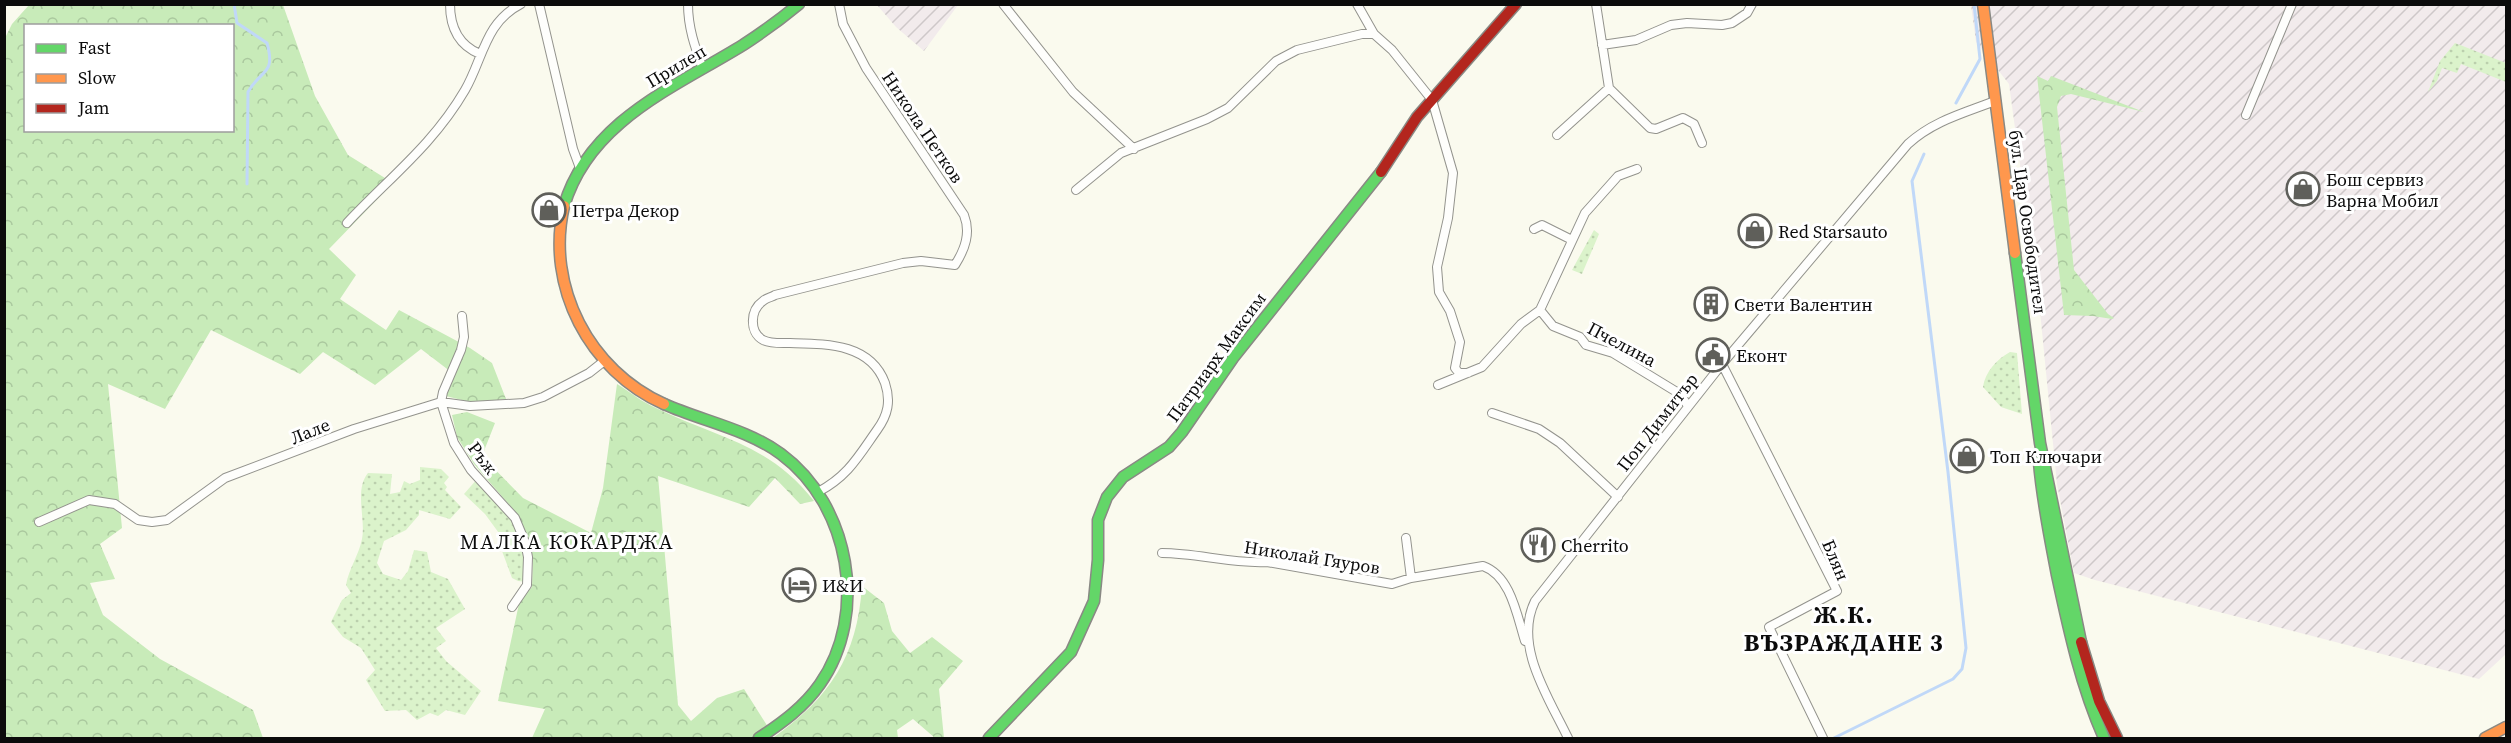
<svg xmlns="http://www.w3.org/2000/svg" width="2511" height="743" viewBox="0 0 2511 743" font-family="'Source Serif 4',serif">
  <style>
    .industrial { fill: url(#industrial-furrows) }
    .grass { fill: url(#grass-dots) }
    .forest { fill: url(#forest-crowns); fill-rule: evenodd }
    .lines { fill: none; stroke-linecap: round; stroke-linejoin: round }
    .stream { stroke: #c0d8f8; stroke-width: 3 }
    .street-casing { stroke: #93938d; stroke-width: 10 }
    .fast-casing { stroke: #898984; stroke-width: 13 }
    .slow-casing { stroke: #898984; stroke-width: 13 }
    .jam-casing { stroke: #898984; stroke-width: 13 }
    .street { stroke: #fefefc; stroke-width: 8 }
    .fast { stroke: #63d668; stroke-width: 10 }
    .slow { stroke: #ff974d; stroke-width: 10 }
    .jam { stroke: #b3261e; stroke-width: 10 }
    .labels { text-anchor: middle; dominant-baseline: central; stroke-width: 6; stroke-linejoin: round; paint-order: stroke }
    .street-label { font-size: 18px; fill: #0b0b0b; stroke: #fff }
    .poi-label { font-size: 18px; fill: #0b0b0b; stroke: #fff; text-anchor: start }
    .quarter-label { font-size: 21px; letter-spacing: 1.5px; fill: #0b0b0b; stroke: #fff }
    .district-label { font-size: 24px; font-weight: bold; letter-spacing: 1.5px; fill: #0b0b0b; stroke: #fff }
  </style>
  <defs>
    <pattern id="industrial-furrows" width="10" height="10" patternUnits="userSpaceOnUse" patternTransform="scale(1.5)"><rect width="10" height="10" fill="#f2ebec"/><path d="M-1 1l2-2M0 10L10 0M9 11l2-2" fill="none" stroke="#cec8c9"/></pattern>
    <pattern id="grass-dots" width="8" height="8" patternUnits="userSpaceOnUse" patternTransform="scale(1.5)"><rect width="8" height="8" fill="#dbf3cb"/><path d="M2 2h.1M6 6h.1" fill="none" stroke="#bbcfad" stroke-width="1.8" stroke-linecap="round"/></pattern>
    <pattern id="forest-crowns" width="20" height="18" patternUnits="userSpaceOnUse" patternTransform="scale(1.5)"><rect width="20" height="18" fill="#c8ebb9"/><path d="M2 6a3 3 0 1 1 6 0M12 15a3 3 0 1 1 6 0" fill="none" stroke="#aac89e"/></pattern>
  </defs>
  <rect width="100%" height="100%" fill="#fafaee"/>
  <path class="industrial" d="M877,5h81l-34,46 -28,-24z
    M1971,5h535v649l-27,25 -384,-99 -21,-7 -17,-89 -17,-173 -31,-227 -33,-42z"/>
  <path class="grass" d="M2455,43l51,20v19l-45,-18 -4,9 -15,-5 -5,13 -9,11 12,-31z
    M1594,230l5,4 -17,40 -10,-4z
    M2010,352l7,1 5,61 -21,-7 -18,-20c2,-15 14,-28 27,-35z
    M420,467l21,2 8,8 -5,6 3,4 -2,3 16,17 -11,12 -31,-9v5l-13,15 -22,11 -7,22 6,11 18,6 7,-9 6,-21 13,2 4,20 17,7 17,30 -29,19 10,13 -10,7 10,13 35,30 -16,24 -19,-5 -8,6 -8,-3 -13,7 -11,-10 -21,1 -19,-31 9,-10 -14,-22 -18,-11 -12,-15 11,-22 9,-7 -5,-8c3,-17 13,-30 16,-46 4,-20 -8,-49 6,-66l24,1 -2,20 10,-2 4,-11 6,3 10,-4z
    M478,478l37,40 10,24 3,40 -10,-1 -6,-3 -13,-35 5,-3 -19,-26 -21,-20z"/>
  <path class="forest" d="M29,5h254l32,91 33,59 45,28 -64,66 27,26 -16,24 46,31 13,-20 71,38 22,15 14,36 -33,4 -27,-7 9,-21 -34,-26 -46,36 -52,-33 -23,22 -89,-44 -46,79 -57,-25 14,144 -22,16 15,35 -25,4 13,32 57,44 93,51 10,28h-258l-1,-698 8,-16zM26,26h206v104h-206z
    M2037,76l11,5 3,-5 93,36 -73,-18 -10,2 -4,11 17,163 34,44 6,4 -2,1 -19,-3 -29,-1z
    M617,384c13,8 25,18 39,24 61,30 113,35 158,93l-14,3 -25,-26 -26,29 -91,-31 20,229 13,16 26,-23 27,-9 24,38 -16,11h-220l13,-29 -47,-8 22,-102 12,-12 1,-30 -16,-43 -43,-50 -17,-27 -5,-22 15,-3 28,11 -13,33 41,42 68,35 12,-45z
    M862,586l22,17 8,28 18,22 22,-16 31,24 -24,28 5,49h-9l-22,-19 -16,11 1,8h-125c57,-41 84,-81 89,-152z"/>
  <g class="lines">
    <path class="stream" d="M234,4l3,19 30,20c9,32 -6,26 -19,49l-1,92
      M1956,103l24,-44 -6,-55
      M1834,738l119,-59 9,-10 4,-21 -18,-176 -36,-291 12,-27"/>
    <defs>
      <path id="street" d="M450,4c0,23 8,41 30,50
        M539,4l34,145 7,19
        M688,4c0,24 7,43 15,65
        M1003,4l70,88 61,57
        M1357,4l17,30 18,16 40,50 21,73 -5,45 -11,49 2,25 11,19 10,31 -5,26 4,5h9
        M1602,45l34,-5 35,-15 16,-2 35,2 10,-2 15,-10 5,-9
        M1609,88l41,40 6,1 27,-11 11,6 8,19
        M2246,115l46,-111
        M1557,135l52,-47 -13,-84
        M1076,190l45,-37 86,-34 21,-11 48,-47 21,-11 65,-16h12
        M347,223c42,-45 86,-78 118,-133 18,-31 20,-68 56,-86
        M1534,229l8,-4 30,15
        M1540,310l13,16 27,11 6,8 27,8 67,41 8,12
        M462,316l2,21 -3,13 -18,42 -2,10 13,41 17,27 44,48 10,24 3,15 -1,28 -15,22
        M1722,364l115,227 -68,36 54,111
        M1438,385l44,-18 39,-43 19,-14 45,-97 33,-37 19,-7
        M1492,413l47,16 21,14 58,54
        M818,492c30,-16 40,-35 59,-62 11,-15 14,-29 8,-47 -15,-40 -59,-39 -95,-40 -7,0 -20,1 -27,-3 -14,-8 -13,-30 0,-39 3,-3 9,-4 12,-6l128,-32 18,-2 34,4c10,-16 16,-32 9,-50l-98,-147 -23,-44 -4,-20
        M39,522l50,-22 26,4 23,16 14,2 15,-2 58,-42 129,-49 87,-27 29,4 54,-3 19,-6 46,-24 14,-11
        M1406,538l5,40
        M1162,553c35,0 70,11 105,9l125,22 19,-6 72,-12c28,10 34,50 42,75
        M1568,738c-19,-40 -55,-92 -33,-137l187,-237 186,-220c25,-23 56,-31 87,-43"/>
      <path id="fast" d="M564,206c25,-85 111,-119 179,-161 20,-13 38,-26 56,-41
        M2015,253l25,190 41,199
        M664,404c38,17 83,25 117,50 69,51 88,160 39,230 -16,23 -38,39 -61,54
        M2039,462c3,38 11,76 18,113 12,56 24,111 47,163
        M989,738l82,-86 23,-51 4,-41v-40l9,-23 16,-20 46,-30 13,-15 51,-74 148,-186"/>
      <path id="slow" d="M1983,4l32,249
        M564,206c-19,81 26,165 100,198
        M2485,738l21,-11"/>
      <path id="jam" d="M1381,172l36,-55 99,-113
        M2081,642l18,59 18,37"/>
    </defs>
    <use href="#street" class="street-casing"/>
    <use href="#fast" class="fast-casing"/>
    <use href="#slow" class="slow-casing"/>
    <use href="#jam" class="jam-casing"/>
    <use href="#street" class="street"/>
    <use href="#fast" class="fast"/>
    <use href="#slow" class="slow"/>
    <use href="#jam" class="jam"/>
  </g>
  <defs>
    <symbol id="shop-ring" viewBox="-11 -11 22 22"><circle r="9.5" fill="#fff" stroke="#5f5f5a" stroke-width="1.5"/><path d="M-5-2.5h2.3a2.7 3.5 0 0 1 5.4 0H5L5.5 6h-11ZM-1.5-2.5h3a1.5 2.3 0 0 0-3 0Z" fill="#5f5f5a"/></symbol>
    <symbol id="building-ring" viewBox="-11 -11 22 22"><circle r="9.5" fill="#fff" stroke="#5f5f5a" stroke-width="1.5"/><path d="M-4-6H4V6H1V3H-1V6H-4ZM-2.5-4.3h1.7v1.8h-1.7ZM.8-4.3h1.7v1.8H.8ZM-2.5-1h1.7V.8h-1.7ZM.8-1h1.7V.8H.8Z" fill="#5f5f5a"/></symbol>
    <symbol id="civic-ring" viewBox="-11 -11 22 22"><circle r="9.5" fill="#fff" stroke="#5f5f5a" stroke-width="1.5"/><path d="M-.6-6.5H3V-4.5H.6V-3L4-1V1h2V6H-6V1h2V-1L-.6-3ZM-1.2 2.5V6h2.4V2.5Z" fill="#5f5f5a"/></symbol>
    <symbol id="restaurant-ring" viewBox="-11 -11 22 22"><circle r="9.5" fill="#fff" stroke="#5f5f5a" stroke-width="1.5"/><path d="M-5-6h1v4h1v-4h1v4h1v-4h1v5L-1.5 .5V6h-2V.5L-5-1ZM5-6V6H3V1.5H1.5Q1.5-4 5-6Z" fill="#5f5f5a"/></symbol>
    <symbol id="hotel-ring" viewBox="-11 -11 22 22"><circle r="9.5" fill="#fff" stroke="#5f5f5a" stroke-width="1.5"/><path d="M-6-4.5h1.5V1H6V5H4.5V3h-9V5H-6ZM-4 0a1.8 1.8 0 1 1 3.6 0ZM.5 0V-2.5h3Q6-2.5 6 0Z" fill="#5f5f5a"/></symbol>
  </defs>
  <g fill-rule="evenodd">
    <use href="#shop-ring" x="2284" y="170" width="38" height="38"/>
    <use href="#shop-ring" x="530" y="191" width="38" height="38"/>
    <use href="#shop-ring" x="1736" y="212" width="38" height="38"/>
    <use href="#building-ring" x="1692" y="285" width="38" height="38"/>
    <use href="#civic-ring" x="1694" y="336" width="38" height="38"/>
    <use href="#shop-ring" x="1948" y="437" width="38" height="38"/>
    <use href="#restaurant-ring" x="1519" y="526" width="38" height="38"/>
    <use href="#hotel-ring" x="780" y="566" width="38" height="38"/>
  </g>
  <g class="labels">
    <g class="street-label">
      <text transform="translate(676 66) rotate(-31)">Прилеп</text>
      <text transform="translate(923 127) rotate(56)">Никола Петков</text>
      <text transform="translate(2028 222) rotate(82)">бул. Цар Освободител</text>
      <text transform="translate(1622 344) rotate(28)">Пчелина</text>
      <text transform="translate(1216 357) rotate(-54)">Патриарх Максим</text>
      <text transform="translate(1657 422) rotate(-52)">Поп Димитър</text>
      <text transform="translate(310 431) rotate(-22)">Лале</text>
      <text transform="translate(483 458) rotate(53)">Ръж</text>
      <text transform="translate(1312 557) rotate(9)">Николай Гяуров</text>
      <text transform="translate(1836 560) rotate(67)">Блян</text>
    </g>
    <g class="poi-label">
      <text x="2326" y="179">Бош сервиз<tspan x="2326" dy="21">Варна Мобил</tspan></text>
      <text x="572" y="210">Петра Декор</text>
      <text x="1778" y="231">Red Starsauto</text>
      <text x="1734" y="304">Свети Валентин</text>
      <text x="1736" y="355">Еконт</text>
      <text x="1990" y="456">Топ Ключари</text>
      <text x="1561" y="545">Cherrito</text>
      <text x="822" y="585">И&amp;И</text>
    </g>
    <g class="quarter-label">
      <text x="567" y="541">МАЛКА КОКАРДЖА</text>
    </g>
    <g class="district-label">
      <text x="1844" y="614">Ж.К.<tspan x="1844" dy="28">ВЪЗРАЖДАНЕ 3</tspan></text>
    </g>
  </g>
  <rect width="2511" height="743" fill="none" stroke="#0b0b0b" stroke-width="12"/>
  <rect x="24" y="24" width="210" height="108" fill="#ffffff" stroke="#9d9d9d" stroke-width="1.5"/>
  <rect x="36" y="44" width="30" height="9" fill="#63d668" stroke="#9d9d9d" stroke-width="1.5"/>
  <text x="78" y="54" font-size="18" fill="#0b0b0b">Fast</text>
  <rect x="36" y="74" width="30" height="9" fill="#ff974d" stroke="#9d9d9d" stroke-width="1.5"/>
  <text x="78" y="84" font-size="18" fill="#0b0b0b">Slow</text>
  <rect x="36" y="104" width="30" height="9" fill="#b3261e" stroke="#9d9d9d" stroke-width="1.5"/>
  <text x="78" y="114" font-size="18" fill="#0b0b0b">Jam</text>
</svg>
